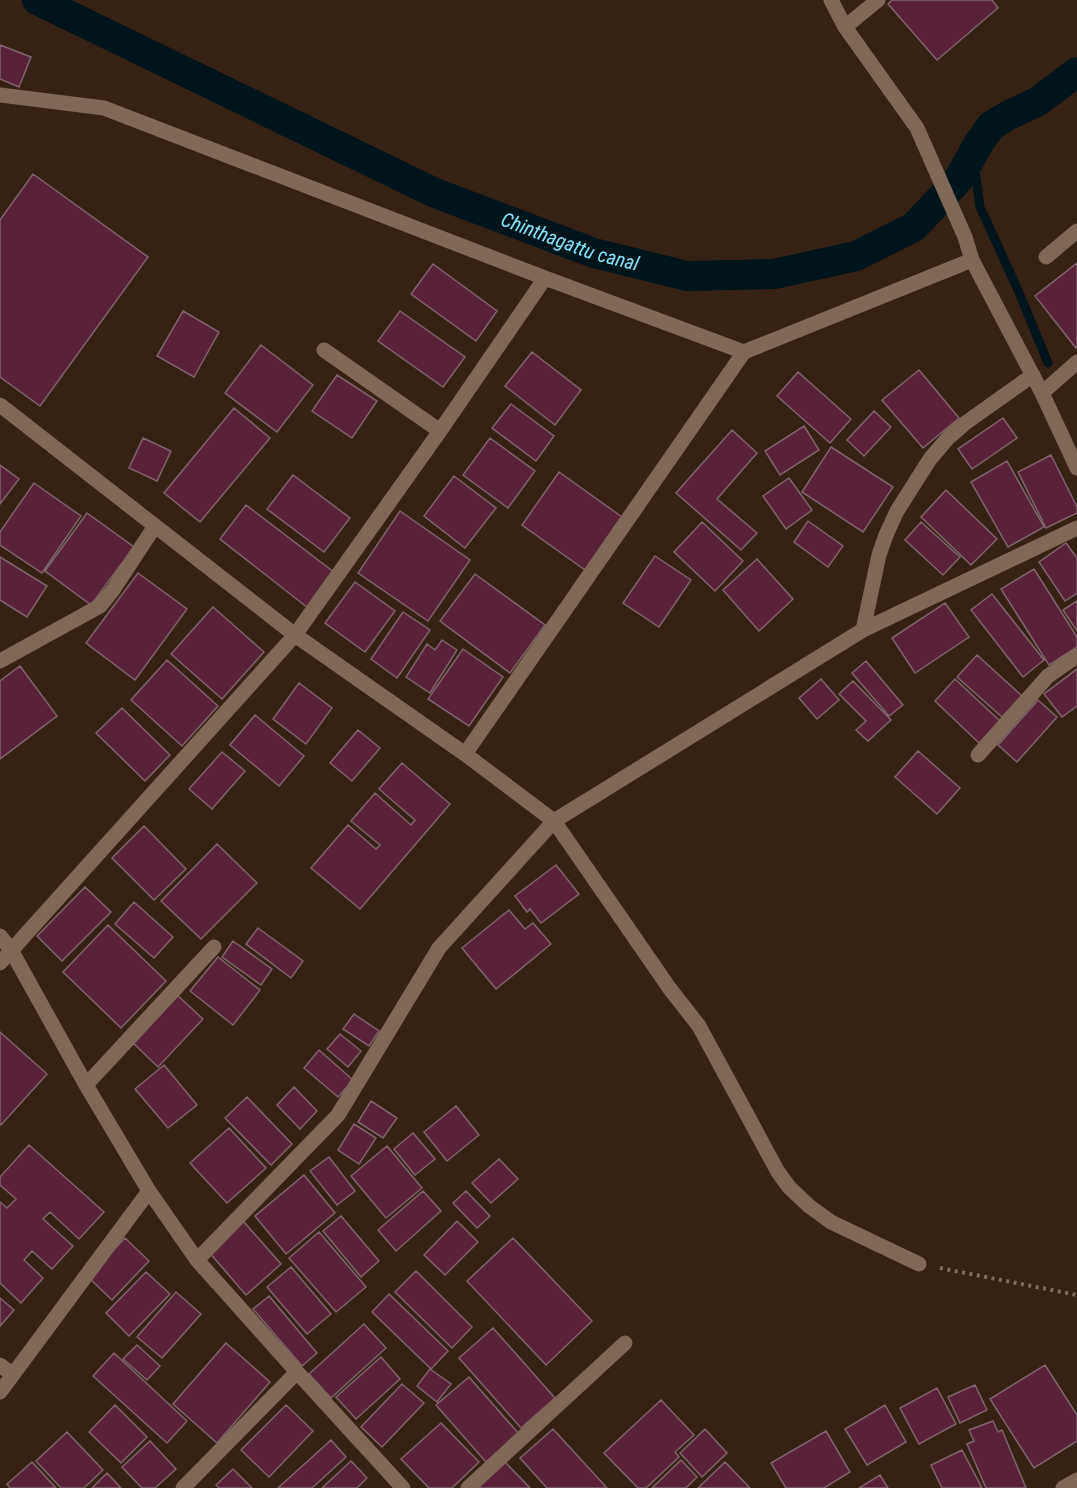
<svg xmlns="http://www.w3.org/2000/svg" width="1077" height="1488" viewBox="0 0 1077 1488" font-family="'Roboto Condensed',sans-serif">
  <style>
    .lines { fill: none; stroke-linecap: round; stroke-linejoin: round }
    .stream { stroke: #00141b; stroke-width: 9 }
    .canal { stroke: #00141b; stroke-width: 30 }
    .building { fill: #592239; stroke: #7f636d; stroke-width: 1.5 }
    .path { stroke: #7e6d61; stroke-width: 4; stroke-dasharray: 3 4.5; stroke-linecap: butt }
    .minor { stroke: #806858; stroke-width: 15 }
    .labels { text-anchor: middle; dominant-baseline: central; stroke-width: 5; stroke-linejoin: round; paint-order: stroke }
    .water-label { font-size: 20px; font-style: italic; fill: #87e1fa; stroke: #170e08 }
  </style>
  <rect width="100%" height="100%" fill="#362215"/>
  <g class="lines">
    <path class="stream" d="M979,143l-4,27 5,37 38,83 30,73"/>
    <path class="canal" id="s1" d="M37,0l398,193 159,60 93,23 87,-2 82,-18 58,-29 44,-47 21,-37 12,-17 18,-11 28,-13 40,-30"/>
  </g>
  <path class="building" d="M892,0h100l6,8 -61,52 -49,-56z
    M0,45l31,12 -12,30 -19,-8z
    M33,174l115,83 -108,149 -40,-29v-157z
    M1077,263v84l-1,1 -41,-52z
    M433,264l64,47 -21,30 -65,-47z
    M183,311l36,21 -25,45 -37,-21z
    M400,311l65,46 -22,30 -65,-46z
    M261,345l52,40 -36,47 -52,-39z
    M532,352l49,38 -26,35 -50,-39z
    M919,370l40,48 -36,30 -41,-48z
    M798,372l53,47 -21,24 -53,-47z
    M337,375l40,26 -25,37 -40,-27z
    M511,404l43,32 -18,25 -44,-33z
    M234,408l36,30 -70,84 -36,-29z
    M874,411l17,16 -27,29 -17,-16z
    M1003,418l14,20 -45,31 -14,-20z
    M804,426l15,24 -39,25 -15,-24z
    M732,430l25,23 -40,46 40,34 -16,17 -65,-57z
    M143,438l28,13 -14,30 -28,-13z
    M490,438l45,33 -27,37 -45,-33z
    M831,447l62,40 -30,45 -61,-40z
    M1051,455l26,52v6l-31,15 -28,-56z
    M1007,461l37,66 -36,20 -37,-65z
    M0,465l19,14 -19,25z
    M559,472l63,45 -37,53 -63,-45z
    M293,475l57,43 -26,34 -57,-43z
    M454,476l42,32 -31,40 -41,-32z
    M789,478l23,32 -26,19 -23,-33z
    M34,483l47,33 -39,57 -42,-28v-13z
    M946,490l51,49 -26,26 -50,-48z
    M246,505l89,68 -27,35 -88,-69z
    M400,511l70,49 -42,61 -70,-48z
    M87,513l47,34 -43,58 -46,-34z
    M808,521l35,25 -15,21 -34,-25z
    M702,522l41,39 -28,30 -41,-39z
    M921,522l39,35 -17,18 -38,-35z
    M1066,543l11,15v35l-12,8 -26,-39z
    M655,556l36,24 -32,47 -36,-24z
    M0,557l47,29 -20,31 -27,-17z
    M757,559l36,40 -34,32 -36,-41z
    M1034,569l43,68v10l-28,18 -48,-76z
    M138,573l49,36 -52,71 -49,-37z
    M475,574l70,51 -35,48 -70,-52z
    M355,582l40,29 -30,41 -40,-29z
    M992,594l52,66 -21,17 -52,-67z
    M1077,601v30l-14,-21z
    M945,603l24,34 -54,36 -23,-35z
    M213,607l51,45 -42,47 -51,-45z
    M403,612l27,18 -33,48 -26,-19z
    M442,640l15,10 -27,43 -24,-16 21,-33 8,6z
    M463,649l40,28 -34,49 -41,-27z
    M977,655l45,41 -20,21 -45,-40z
    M167,660l51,46 -36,40 -51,-46z
    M866,661l37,44 -14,11 -37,-43z
    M20,666l37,50 -57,43v-78z
    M1077,669v37l-15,11 -18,-23z
    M821,679l18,21 -22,19 -18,-21z
    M955,679l45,42 -21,22 -44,-42z
    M853,681l38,39 -23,21 -12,-11 10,-9 -27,-27z
    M299,683l33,25 -26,36 -33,-25z
    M1038,700l19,17 -40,45 -19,-17z
    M122,708l48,47 -25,26 -49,-48z
    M255,715l49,41 -25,30 -49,-41z
    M358,730l22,18 -28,33 -22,-18z
    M918,751l42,37 -23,26 -42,-37z
    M222,752l23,19 -33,38 -23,-20z
    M402,763l48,41 -90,105 -49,-41 37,-43 28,24 4,-4 -29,-24 24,-28 36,32 4,-5 -36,-31z
    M144,826l42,43 -32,31 -42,-42z
    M217,844l40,39 -56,56 -40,-38z
    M556,865l23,29 -38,29 -11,-14 -3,3 -12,-16z
    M85,887l26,25 -49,49 -25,-25z
    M134,902l39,35 -19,21 -39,-34z
    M509,910l16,19 8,-6 18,21 -55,45 -34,-41z
    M108,925l58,56 -45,47 -58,-56z
    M258,928l45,33 -12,17 -45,-34z
    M233,941l39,28 -11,16 -39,-28z
    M218,957l42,33 -27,35 -43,-34z
    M176,994l27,25 -45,48 -27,-26z
    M354,1014l25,17 -10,15 -26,-17z
    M0,1032l47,42 -46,51 -1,-1z
    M340,1034l21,17 -13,16 -21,-18z
    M319,1050l34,30 -15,17 -34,-29z
    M164,1065l33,40 -29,23 -33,-39z
    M294,1087l23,24 -17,18 -23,-24z
    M247,1097l45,47 -21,21 -46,-47z
    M371,1101l26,17 -14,20 -25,-16z
    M456,1106l23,29 -32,26 -23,-29z
    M354,1124l22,14 -17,26 -21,-14z
    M229,1128l37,40 -39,35 -37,-40z
    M413,1133l22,26 -20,16 -21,-26z
    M29,1145l75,67 -25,27 -29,-27 -7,7 30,27 -21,23 -20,-18 -8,9 19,18 -22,25 -21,-20v-81l7,6 9,-9 -16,-14v-8z
    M387,1146l35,42 -36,30 -35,-42z
    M329,1157l26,34 -18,14 -27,-34z
    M499,1159l19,20 -27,24 -19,-20z
    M304,1175l31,38 -49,41 -31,-38z
    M423,1191l18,20 -45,40 -18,-21z
    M466,1191l24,25 -13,12 -24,-25z
    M341,1216l38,45 -18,16 -38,-46z
    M243,1221l38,43 -35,31 -38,-44z
    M457,1221l21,21 -33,33 -21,-20z
    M319,1232l47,55 -30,25 -47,-54z
    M125,1238l24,23 -37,39 -24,-23z
    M513,1238l79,83 -46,44 -79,-84z
    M291,1267l40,47 -24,20 -40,-47z
    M416,1271l56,56 -20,21 -57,-56z
    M146,1272l24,22 -41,42 -23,-23z
    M176,1292l25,22 -39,44 -25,-21z
    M389,1294l59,57 -17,18 -59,-57z
    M269,1296l48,57 -15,13 -49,-57z
    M0,1298l14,12 -14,16z
    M364,1324l22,24 -55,50 -22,-24z
    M493,1328l62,70 -34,30 -62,-70z
    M226,1343l44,39 -53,61 -44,-39z
    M137,1345l23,21 -13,14 -24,-21z
    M114,1353l73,68 -20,22 -74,-67z
    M381,1357l19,22 -44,40 -20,-22z
    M1045,1365l32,50v26l-43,27 -44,-69z
    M430,1369l21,15 -14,18 -20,-16z
    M469,1377l50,57 -33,28 -50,-57z
    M402,1384l22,19 -42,44 -21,-20z
    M975,1385l12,25 -27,13 -12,-26z
    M937,1388l19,36 -37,20 -19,-36z
    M661,1400l33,35 -19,17 4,5 -33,31h-8l-34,-35z
    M115,1405l32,32 -26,26 -32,-31z
    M286,1405l27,26 -44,46 -28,-27z
    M885,1405l21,37 -39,23 -22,-36z
    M993,1421l5,11 4,-2 24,58h-40l-19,-44 7,-3 -5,-11z
    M441,1423l38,39 -27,26h-23l-28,-29z
    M553,1429l54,59h-60l-27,-30z
    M705,1429l22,24 -25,24 -22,-24z
    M826,1431l24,41 -26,16h-38l-15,-25z
    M67,1432l36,38 -19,18h-23l-25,-27z
    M331,1440l15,17 -34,31h-34z
    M150,1441l26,28 -21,19h-13l-20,-21z
    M962,1450l20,38h-40l-11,-23z
    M681,1460l16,17 -11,11h-34z
    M351,1461l16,17 -10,10h-35z
    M504,1461l26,27h-49l-3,-3z
    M32,1462l24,26h-46l-3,-4z
    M725,1462l25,26h-52z
    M233,1469l19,19h-33l-3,-3z
    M107,1473l14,15h-29z
    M880,1475l8,13h-29z"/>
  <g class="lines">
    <path class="path" d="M940,1268l137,27"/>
    <path class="minor" d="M831,0l14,27 72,101 48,109 7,23 70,133 35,75
      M845,27l33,-27
      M0,95l104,13 441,170 199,74
      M1046,257l31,-26
      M324,350l116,81
      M1042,393l35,-31
      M0,405l295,230 170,119 89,67 116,168 29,37 79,146 11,15 20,19 22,16 88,42
      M863,630l16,-75 7,-20 11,-24 33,-52 18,-21 16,-14 69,-49
      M0,661l100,-55 13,-16 42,-64
      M465,754l279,-402 228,-92
      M978,755l70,-79 29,-20
      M0,936l11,14 75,135 63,106 48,69 100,112 106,116
      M0,963l295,-328 145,-204 105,-153
      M86,1085l128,-138
      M197,1260l141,-145 101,-167 115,-127 309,-191 214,-102
      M0,1365l13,10
      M0,1392l149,-201
      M183,1488l114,-116
      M468,1488l157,-145
      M1063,1488l14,-8"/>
  </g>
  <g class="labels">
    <g class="water-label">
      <text stroke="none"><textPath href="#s1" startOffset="586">Chinthagattu canal</textPath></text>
    </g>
  </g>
</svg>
